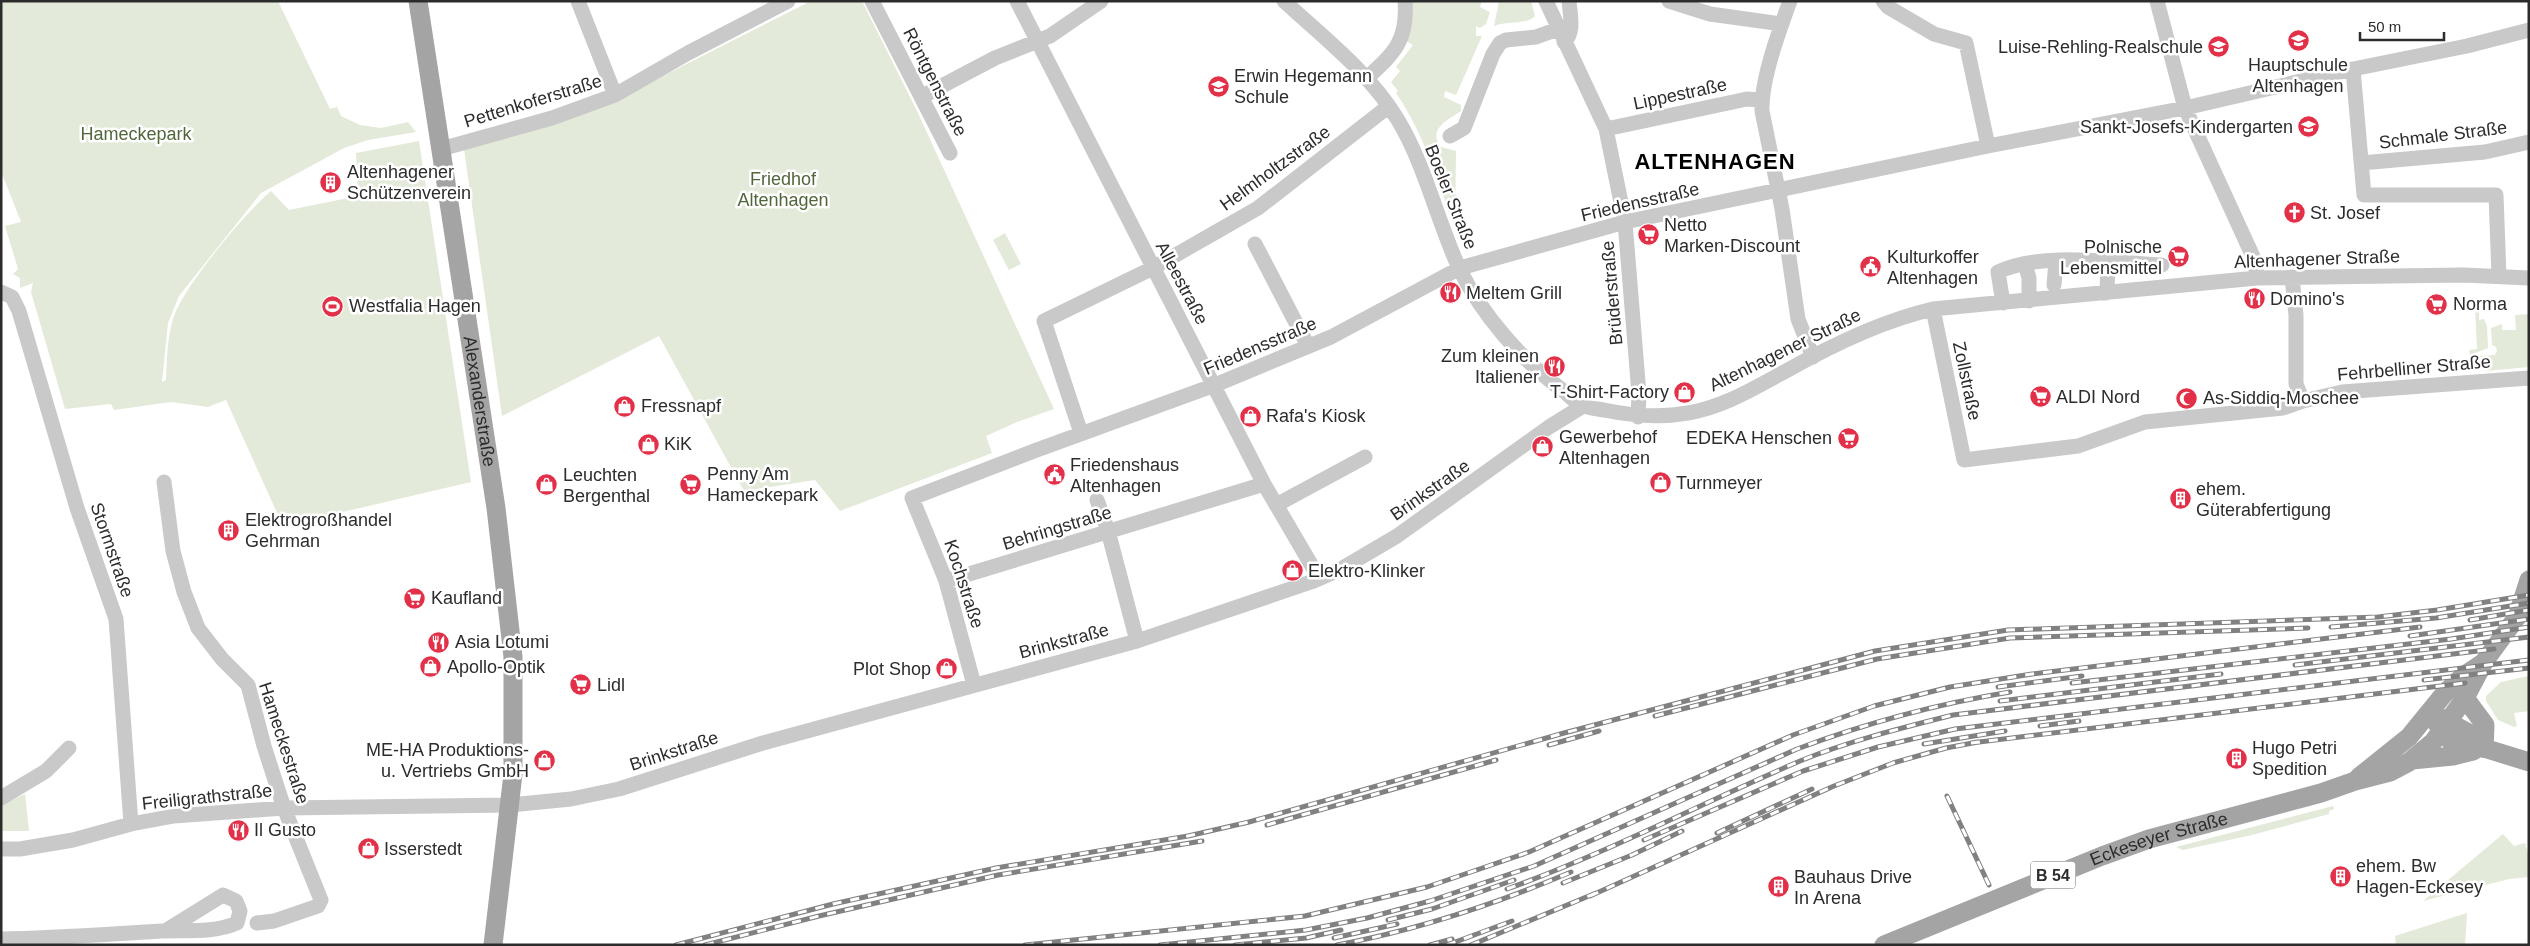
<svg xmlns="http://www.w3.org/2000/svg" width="2530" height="946" viewBox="0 0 2530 946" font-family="Arial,sans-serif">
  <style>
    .green { fill: #e3ead9 }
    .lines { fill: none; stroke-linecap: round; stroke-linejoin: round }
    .minor { stroke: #c9c9c9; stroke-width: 15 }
    .major { stroke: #a4a4a4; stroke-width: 19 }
    .rail-casing { stroke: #818181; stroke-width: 5 }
    .rail { stroke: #fff; stroke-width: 3; stroke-dasharray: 9; stroke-linecap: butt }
    .labels { text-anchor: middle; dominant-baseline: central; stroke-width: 5; stroke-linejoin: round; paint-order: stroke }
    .shield { fill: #fff; stroke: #6b6b6b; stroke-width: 1 }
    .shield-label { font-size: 16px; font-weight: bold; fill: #2c2c2c }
    .poi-label { font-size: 18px; fill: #2c2c2c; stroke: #fff; text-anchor: start }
    .street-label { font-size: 18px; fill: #2c2c2c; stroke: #fff }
    .park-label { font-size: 18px; fill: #52663b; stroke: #fff }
    .district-label { font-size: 22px; font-weight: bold; letter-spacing: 1px; fill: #000; stroke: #fff }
  </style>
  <rect width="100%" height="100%" fill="#fff"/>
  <path class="green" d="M1,1h277l52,108 7,-2 4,9 19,9 21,3 27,-6 8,10 -48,8 -24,8 -83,45 -82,103 -11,27 -6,59 4,-2c1,-20 1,-42 7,-61 10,-32 72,-106 98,-128l18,19 69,-14 -2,-43 63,-12 52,341 -188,44 -57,-126 -18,7 -37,-5 -57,8 -3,-6 -46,5 -34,-117 2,-9 -13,5v-10l-7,-4 5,-5 -13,-43 16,-4 -20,-51z
    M811,1h51l55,110 137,298 -37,13 -31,14 6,17 -152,58 -25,-31 -71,11 -85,-155 -157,80 -38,-267 165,-56z
    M1409,1h73l-2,6 10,5 -4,12 -6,4 -4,-2v10h6l-26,59 -11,-4 -1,6 17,8v6c-13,9 -34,18 -20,36l15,4 -1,77c-17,-45 -31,-95 -59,-135l2,-2 -7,-9 9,-11 -4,-4 17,-22 -7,-4z
    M1499,1h32l4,15c-8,9 -30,5 -41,10z
    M1005,233l16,31 -12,6 -16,-30z
    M2463,303h16v17l5,-1 3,7 1,22 -18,7 -1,-5 8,-1 -2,-42h-12z
    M2529,314v53l-43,4 -6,-15 15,-1 2,-4 -1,-4 -4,-2 -1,-17 11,-4v6h14l-1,-15z
    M2529,676v35l-15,2 3,13 -3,1 -16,-7 -12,-19v-5l15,-14z
    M25,794l4,37h-28v-26z
    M2333,806l1,3 -5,2v3l-77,21 -69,15 -7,-3z
    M2503,834l11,12 11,-3 4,14v20l-20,2 -86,22z
    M2467,913l-2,32h-69l-1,-9z"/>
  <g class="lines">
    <path class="minor" d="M578,1l37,94
      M872,1l78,152
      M1017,1l247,483 55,94
      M1284,1c40,37 86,72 114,119 27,45 39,100 61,148 23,47 63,93 106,124 5,5 11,11 18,14 6,2 15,3 21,4 29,6 55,8 84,3 36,-6 66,-25 98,-42 46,-26 95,-50 147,-62l324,-31 206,-3 66,3
      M1546,1l60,128 19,93 14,172 -1,23
      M1669,1l41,13 72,10
      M1790,1c-11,30 -29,79 -28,110l20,98 16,110 15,38
      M1883,1l5,6 46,27 32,9 22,103
      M2157,1l28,107 70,153 2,17
      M1564,42c11,-9 6,-28 5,-41
      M2353,69l11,126h132l3,81
      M1367,78c27,-25 41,-37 38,-77
      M921,97l74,-39 55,-22 51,-35
      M1606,129l141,-30 15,1
      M1450,136l14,-8 29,-74 7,-11 6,-3 30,-3 22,-8
      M441,149l111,-31 63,-23 73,-42 100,-52
      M2361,163l124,-11 44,-10
      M1255,244l53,102
      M2025,264l4,14v23
      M2292,277l4,38v69l7,17 39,-9 187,-14
      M2054,285l2,-24
      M1,292l11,5 7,14 58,197 39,111 15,205
      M2107,293l1,-31
      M2003,303l-5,-31c44,-21 115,-9 164,-7
      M1933,309l31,151 114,-14 67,-24 138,-14 20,-7
      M1081,433l-37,-112 109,-53 105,-60 131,-102
      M164,482l9,69 11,41 14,36 24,31 26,26 16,61 20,62 37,92 -3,6 -44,15 -17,2
      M1097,500l11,31 29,110
      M1276,505l89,-48
      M946,581l318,-97
      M974,685l-28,-104 -34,-83 122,-47 181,-66 116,-48 129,-69 165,-46 363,-76 197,-38 168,-39 114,-23 62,-16
      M1,798l45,-27 23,-23
      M1,849h19l53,-9 58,-16 43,-8 110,-8 226,-3 61,-6 48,-10 144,-46 374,-102 174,-59 30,-13 56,-33 152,-109 34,-21
      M1,939c54,-1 107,-5 161,-8 24,-1 53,2 75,-8l3,-12 -4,-10 -13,-6 -58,36"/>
    <g class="major">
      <path id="s1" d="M418,1l78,507 17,149v117l-20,171"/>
      <path d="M2465,698l20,27 -1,23"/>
      <path d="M2439,717l41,22 4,9"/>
      <path d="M2435,721l18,23 8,4h23l45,14"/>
      <path d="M2412,760l41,-4 20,-5"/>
      <path d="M2359,777l50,-40 35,-43 18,-17 21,-14"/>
      <path id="s2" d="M1884,945l218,-89 47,-17 172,-46 34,-12 35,-9 19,-10 24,-20 32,-44 19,-36 33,-45 12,-37"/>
    </g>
    <defs>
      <path id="rail" d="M2470,620l59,-10
        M2331,627l105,-9 93,-15
        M2410,636l119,-17
        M2295,665l234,-28
        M2424,680l105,-12
        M2072,683l379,-44 78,-12
        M1998,687l84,-11
        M2000,701l221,-27
        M1655,716l222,-57 133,-21 298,-10
        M2040,726l39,-5
        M1971,743l494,-60
        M1924,744l81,-13
        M1549,745l50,-14
        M1947,796l42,89
        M1267,825l229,-65
        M1717,833l95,-44
        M1644,840l159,-69 75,-24 77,-18 574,-69
        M1563,883l69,-28 50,-24
        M1507,889c100,-36 195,-86 293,-128 49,-20 101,-33 153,-46l541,-66
        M1590,896l244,-110 59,-23 53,-15 32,-6
        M1388,920l44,-11 82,-29
        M1334,938l63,-14
        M676,945l157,-41 163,-36 192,-32 61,-14 315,-89 311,-82 133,-21 370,-13 59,-7 92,-15
        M705,945l114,-29 179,-41 204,-34
        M1025,945l280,-29 122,-29 102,-35 264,-117 81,-29 76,-19 82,-13 388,-47
        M1160,945l146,-15 61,-12 63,-17 104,-35 263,-117c69,-26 140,-45 213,-57
        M1235,945l71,-7 35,-8
        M1337,945c80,-15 159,-41 234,-73
        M1430,945l22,-6
        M1447,945l65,-24
        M1471,945l125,-52"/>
    </defs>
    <use href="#rail" class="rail-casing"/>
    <use href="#rail" class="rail"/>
  </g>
  <defs>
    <symbol id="school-disc" viewBox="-11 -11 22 22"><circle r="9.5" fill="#e13048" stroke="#fff"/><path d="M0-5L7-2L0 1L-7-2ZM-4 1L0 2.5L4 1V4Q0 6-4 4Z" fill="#fff"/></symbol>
    <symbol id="building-disc" viewBox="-11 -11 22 22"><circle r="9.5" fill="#e13048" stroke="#fff"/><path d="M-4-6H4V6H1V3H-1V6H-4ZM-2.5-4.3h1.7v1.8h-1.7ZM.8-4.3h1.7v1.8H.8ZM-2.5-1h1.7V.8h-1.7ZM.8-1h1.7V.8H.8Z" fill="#fff"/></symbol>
    <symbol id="church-disc" viewBox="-11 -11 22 22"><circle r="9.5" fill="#e13048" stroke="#fff"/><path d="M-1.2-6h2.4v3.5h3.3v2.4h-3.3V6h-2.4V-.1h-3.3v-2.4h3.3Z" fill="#fff"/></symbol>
    <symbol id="supermarket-disc" viewBox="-11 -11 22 22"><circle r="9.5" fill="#e13048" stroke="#fff"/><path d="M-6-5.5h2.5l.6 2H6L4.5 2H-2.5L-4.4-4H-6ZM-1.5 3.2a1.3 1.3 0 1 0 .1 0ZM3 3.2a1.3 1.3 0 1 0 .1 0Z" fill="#fff"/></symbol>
    <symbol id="civic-disc" viewBox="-11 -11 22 22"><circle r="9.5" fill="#e13048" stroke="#fff"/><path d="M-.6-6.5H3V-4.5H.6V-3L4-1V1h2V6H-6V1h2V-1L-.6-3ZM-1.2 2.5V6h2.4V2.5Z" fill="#fff"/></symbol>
    <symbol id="restaurant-disc" viewBox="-11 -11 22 22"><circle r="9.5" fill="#e13048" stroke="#fff"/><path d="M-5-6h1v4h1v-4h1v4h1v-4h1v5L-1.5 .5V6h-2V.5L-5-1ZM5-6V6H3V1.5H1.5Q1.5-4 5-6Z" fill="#fff"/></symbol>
    <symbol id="stadium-disc" viewBox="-11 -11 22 22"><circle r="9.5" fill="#e13048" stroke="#fff"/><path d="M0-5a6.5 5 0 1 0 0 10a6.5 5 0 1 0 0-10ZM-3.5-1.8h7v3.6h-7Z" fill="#fff"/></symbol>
    <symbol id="shop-disc" viewBox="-11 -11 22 22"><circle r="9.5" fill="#e13048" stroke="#fff"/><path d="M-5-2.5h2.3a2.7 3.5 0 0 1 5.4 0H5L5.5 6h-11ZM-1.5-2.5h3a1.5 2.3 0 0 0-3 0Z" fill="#fff"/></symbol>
    <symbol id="mosque-disc" viewBox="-11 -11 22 22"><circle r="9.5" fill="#e13048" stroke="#fff"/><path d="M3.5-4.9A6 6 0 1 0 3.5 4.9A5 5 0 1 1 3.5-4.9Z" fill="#fff"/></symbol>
  </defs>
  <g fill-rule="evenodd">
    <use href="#school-disc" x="2286" y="28" width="25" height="25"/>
    <use href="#school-disc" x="2206" y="34" width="25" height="25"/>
    <use href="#school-disc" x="1206" y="74" width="25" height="25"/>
    <use href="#school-disc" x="2296" y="114" width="25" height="25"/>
    <use href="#building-disc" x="318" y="170" width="25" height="25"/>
    <use href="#church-disc" x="2282" y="200" width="25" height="25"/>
    <use href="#supermarket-disc" x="1636" y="222" width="25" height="25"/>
    <use href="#supermarket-disc" x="2166" y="244" width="25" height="25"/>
    <use href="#civic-disc" x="1858" y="254" width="25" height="25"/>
    <use href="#restaurant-disc" x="1438" y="280" width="25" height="25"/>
    <use href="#restaurant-disc" x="2242" y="286" width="25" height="25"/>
    <use href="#supermarket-disc" x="2424" y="292" width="25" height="25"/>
    <use href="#stadium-disc" x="320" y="294" width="25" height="25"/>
    <use href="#restaurant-disc" x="1542" y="354" width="25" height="25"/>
    <use href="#shop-disc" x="1672" y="380" width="25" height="25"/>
    <use href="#supermarket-disc" x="2028" y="384" width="25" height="25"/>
    <use href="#mosque-disc" x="2174" y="386" width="25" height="25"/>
    <use href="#shop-disc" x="612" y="394" width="25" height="25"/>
    <use href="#shop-disc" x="1238" y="404" width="25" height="25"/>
    <use href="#supermarket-disc" x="1836" y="426" width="25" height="25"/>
    <use href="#shop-disc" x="636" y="432" width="25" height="25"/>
    <use href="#shop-disc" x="1530" y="434" width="25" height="25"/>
    <use href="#civic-disc" x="1042" y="462" width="25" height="25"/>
    <use href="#shop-disc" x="1648" y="470" width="25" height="25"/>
    <use href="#supermarket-disc" x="678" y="472" width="25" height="25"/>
    <use href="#shop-disc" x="534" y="472" width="25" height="25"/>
    <use href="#building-disc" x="2168" y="486" width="25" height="25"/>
    <use href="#building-disc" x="216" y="518" width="25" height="25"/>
    <use href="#shop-disc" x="1280" y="558" width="25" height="25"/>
    <use href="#supermarket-disc" x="402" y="586" width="25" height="25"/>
    <use href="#restaurant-disc" x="426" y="630" width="25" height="25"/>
    <use href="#shop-disc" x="418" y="654" width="25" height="25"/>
    <use href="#shop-disc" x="934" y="656" width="25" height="25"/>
    <use href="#supermarket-disc" x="568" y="672" width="25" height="25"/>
    <use href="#building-disc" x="2224" y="746" width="25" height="25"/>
    <use href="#shop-disc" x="532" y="748" width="25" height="25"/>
    <use href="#restaurant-disc" x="226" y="818" width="25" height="25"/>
    <use href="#shop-disc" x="356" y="836" width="25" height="25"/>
    <use href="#building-disc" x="2328" y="864" width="25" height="25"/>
    <use href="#building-disc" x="1766" y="874" width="25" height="25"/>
  </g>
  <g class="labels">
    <rect class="shield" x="2030.5" y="861.5" width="45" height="27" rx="4"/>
    <g class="shield-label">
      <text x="2053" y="875">B 54</text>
    </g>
    <g class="poi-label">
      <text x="2203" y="47" text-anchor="end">Luise-Rehling-Realschule</text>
      <text x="2298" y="65" text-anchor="middle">Hauptschule<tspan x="2298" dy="21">Altenhagen</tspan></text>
      <text x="1234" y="76">Erwin Hegemann<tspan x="1234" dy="21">Schule</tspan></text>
      <text x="2293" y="127" text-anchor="end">Sankt-Josefs-Kindergarten</text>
      <text x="347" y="172">Altenhagener<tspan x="347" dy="21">Schützenverein</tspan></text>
      <text x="2310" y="213">St. Josef</text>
      <text x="1664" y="225">Netto<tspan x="1664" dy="21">Marken-Discount</tspan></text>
      <text x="2162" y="247" text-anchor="end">Polnische<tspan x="2162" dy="21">Lebensmittel</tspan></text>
      <text x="1887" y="257">Kulturkoffer<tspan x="1887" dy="21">Altenhagen</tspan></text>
      <text x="1466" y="293">Meltem Grill</text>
      <text x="2270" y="299">Domino's</text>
      <text x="2453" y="304">Norma</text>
      <text x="349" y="306">Westfalia Hagen</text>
      <text x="1539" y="356" text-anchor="end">Zum kleinen<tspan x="1539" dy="21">Italiener</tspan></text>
      <text x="1669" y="392" text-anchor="end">T-Shirt-Factory</text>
      <text x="2056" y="397">ALDI Nord</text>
      <text x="2203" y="398">As-Siddiq-Moschee</text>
      <text x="641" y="406">Fressnapf</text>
      <text x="1266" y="416">Rafa's Kiosk</text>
      <text x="1559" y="437">Gewerbehof<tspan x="1559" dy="21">Altenhagen</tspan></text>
      <text x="1832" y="438" text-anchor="end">EDEKA Henschen</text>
      <text x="664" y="444">KiK</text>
      <text x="1070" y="465">Friedenshaus<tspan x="1070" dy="21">Altenhagen</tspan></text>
      <text x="707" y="474">Penny Am<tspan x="707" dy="21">Hameckepark</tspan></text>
      <text x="563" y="475">Leuchten<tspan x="563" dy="21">Bergenthal</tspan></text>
      <text x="1676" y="483">Turnmeyer</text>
      <text x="2196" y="489">ehem.<tspan x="2196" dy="21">Güterabfertigung</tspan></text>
      <text x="245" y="520">Elektrogroßhandel<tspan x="245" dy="21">Gehrman</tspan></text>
      <text x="1308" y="571">Elektro-Klinker</text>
      <text x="431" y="598">Kaufland</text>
      <text x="455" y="642">Asia Lotumi</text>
      <text x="447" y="667">Apollo-Optik</text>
      <text x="931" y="669" text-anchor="end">Plot Shop</text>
      <text x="597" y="685">Lidl</text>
      <text x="2252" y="748">Hugo Petri<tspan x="2252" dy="21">Spedition</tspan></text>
      <text x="529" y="750" text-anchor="end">ME-HA Produktions-<tspan x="529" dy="21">u. Vertriebs GmbH</tspan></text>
      <text x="254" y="830">Il Gusto</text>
      <text x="384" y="849">Isserstedt</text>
      <text x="2356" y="866">ehem. Bw<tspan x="2356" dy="21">Hagen-Eckesey</tspan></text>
      <text x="1794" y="877">Bauhaus Drive<tspan x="1794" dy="21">In Arena</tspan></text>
    </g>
    <g class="street-label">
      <text transform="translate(935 82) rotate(63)">Röntgenstraße</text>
      <text transform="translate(1680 94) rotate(-12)">Lippestraße</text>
      <text transform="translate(533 101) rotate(-17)">Pettenkoferstraße</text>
      <text transform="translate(2443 135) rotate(-7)">Schmale Straße</text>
      <text transform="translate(1275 168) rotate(-36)">Helmholtzstraße</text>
      <text transform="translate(1451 197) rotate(68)">Boeler Straße</text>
      <text transform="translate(1640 202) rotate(-13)">Friedensstraße</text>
      <text transform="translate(2317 259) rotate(-2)">Altenhagener Straße</text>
      <text transform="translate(1182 283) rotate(62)">Alleestraße</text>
      <text transform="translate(1612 293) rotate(-95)">Brüderstraße</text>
      <text transform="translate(1260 346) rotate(-23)">Friedensstraße</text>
      <text transform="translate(1785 350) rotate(-26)">Altenhagener Straße</text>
      <text transform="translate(2414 368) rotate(-5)">Fehrbelliner Straße</text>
      <text transform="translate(1967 381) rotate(78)">Zollstraße</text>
      <text stroke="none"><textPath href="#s1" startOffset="405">Alexanderstraße</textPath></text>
      <text transform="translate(1430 490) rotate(-35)">Brinkstraße</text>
      <text transform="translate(1057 528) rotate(-17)">Behringstraße</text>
      <text transform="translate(112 550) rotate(71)">Stormstraße</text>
      <text transform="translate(964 584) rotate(72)">Kochstraße</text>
      <text transform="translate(1064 641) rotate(-15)">Brinkstraße</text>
      <text transform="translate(284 743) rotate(72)">Hameckestraße</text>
      <text transform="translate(674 751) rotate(-18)">Brinkstraße</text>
      <text transform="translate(207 797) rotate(-6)">Freiligrathstraße</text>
      <text stroke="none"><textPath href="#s2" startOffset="295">Eckeseyer Straße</textPath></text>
    </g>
    <g class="park-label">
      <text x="136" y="134">Hameckepark</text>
      <text x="783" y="179">Friedhof<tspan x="783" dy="21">Altenhagen</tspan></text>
    </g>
    <g class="district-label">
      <text x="1715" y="161">ALTENHAGEN</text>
    </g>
  </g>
  <rect width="2530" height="946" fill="none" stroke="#2c2c2c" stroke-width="5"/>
  <path d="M2360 32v8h84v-8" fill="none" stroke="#2c2c2c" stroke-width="2.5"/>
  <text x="2368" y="32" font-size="15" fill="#2c2c2c" stroke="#ffffff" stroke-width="4" paint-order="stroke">50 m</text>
</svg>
